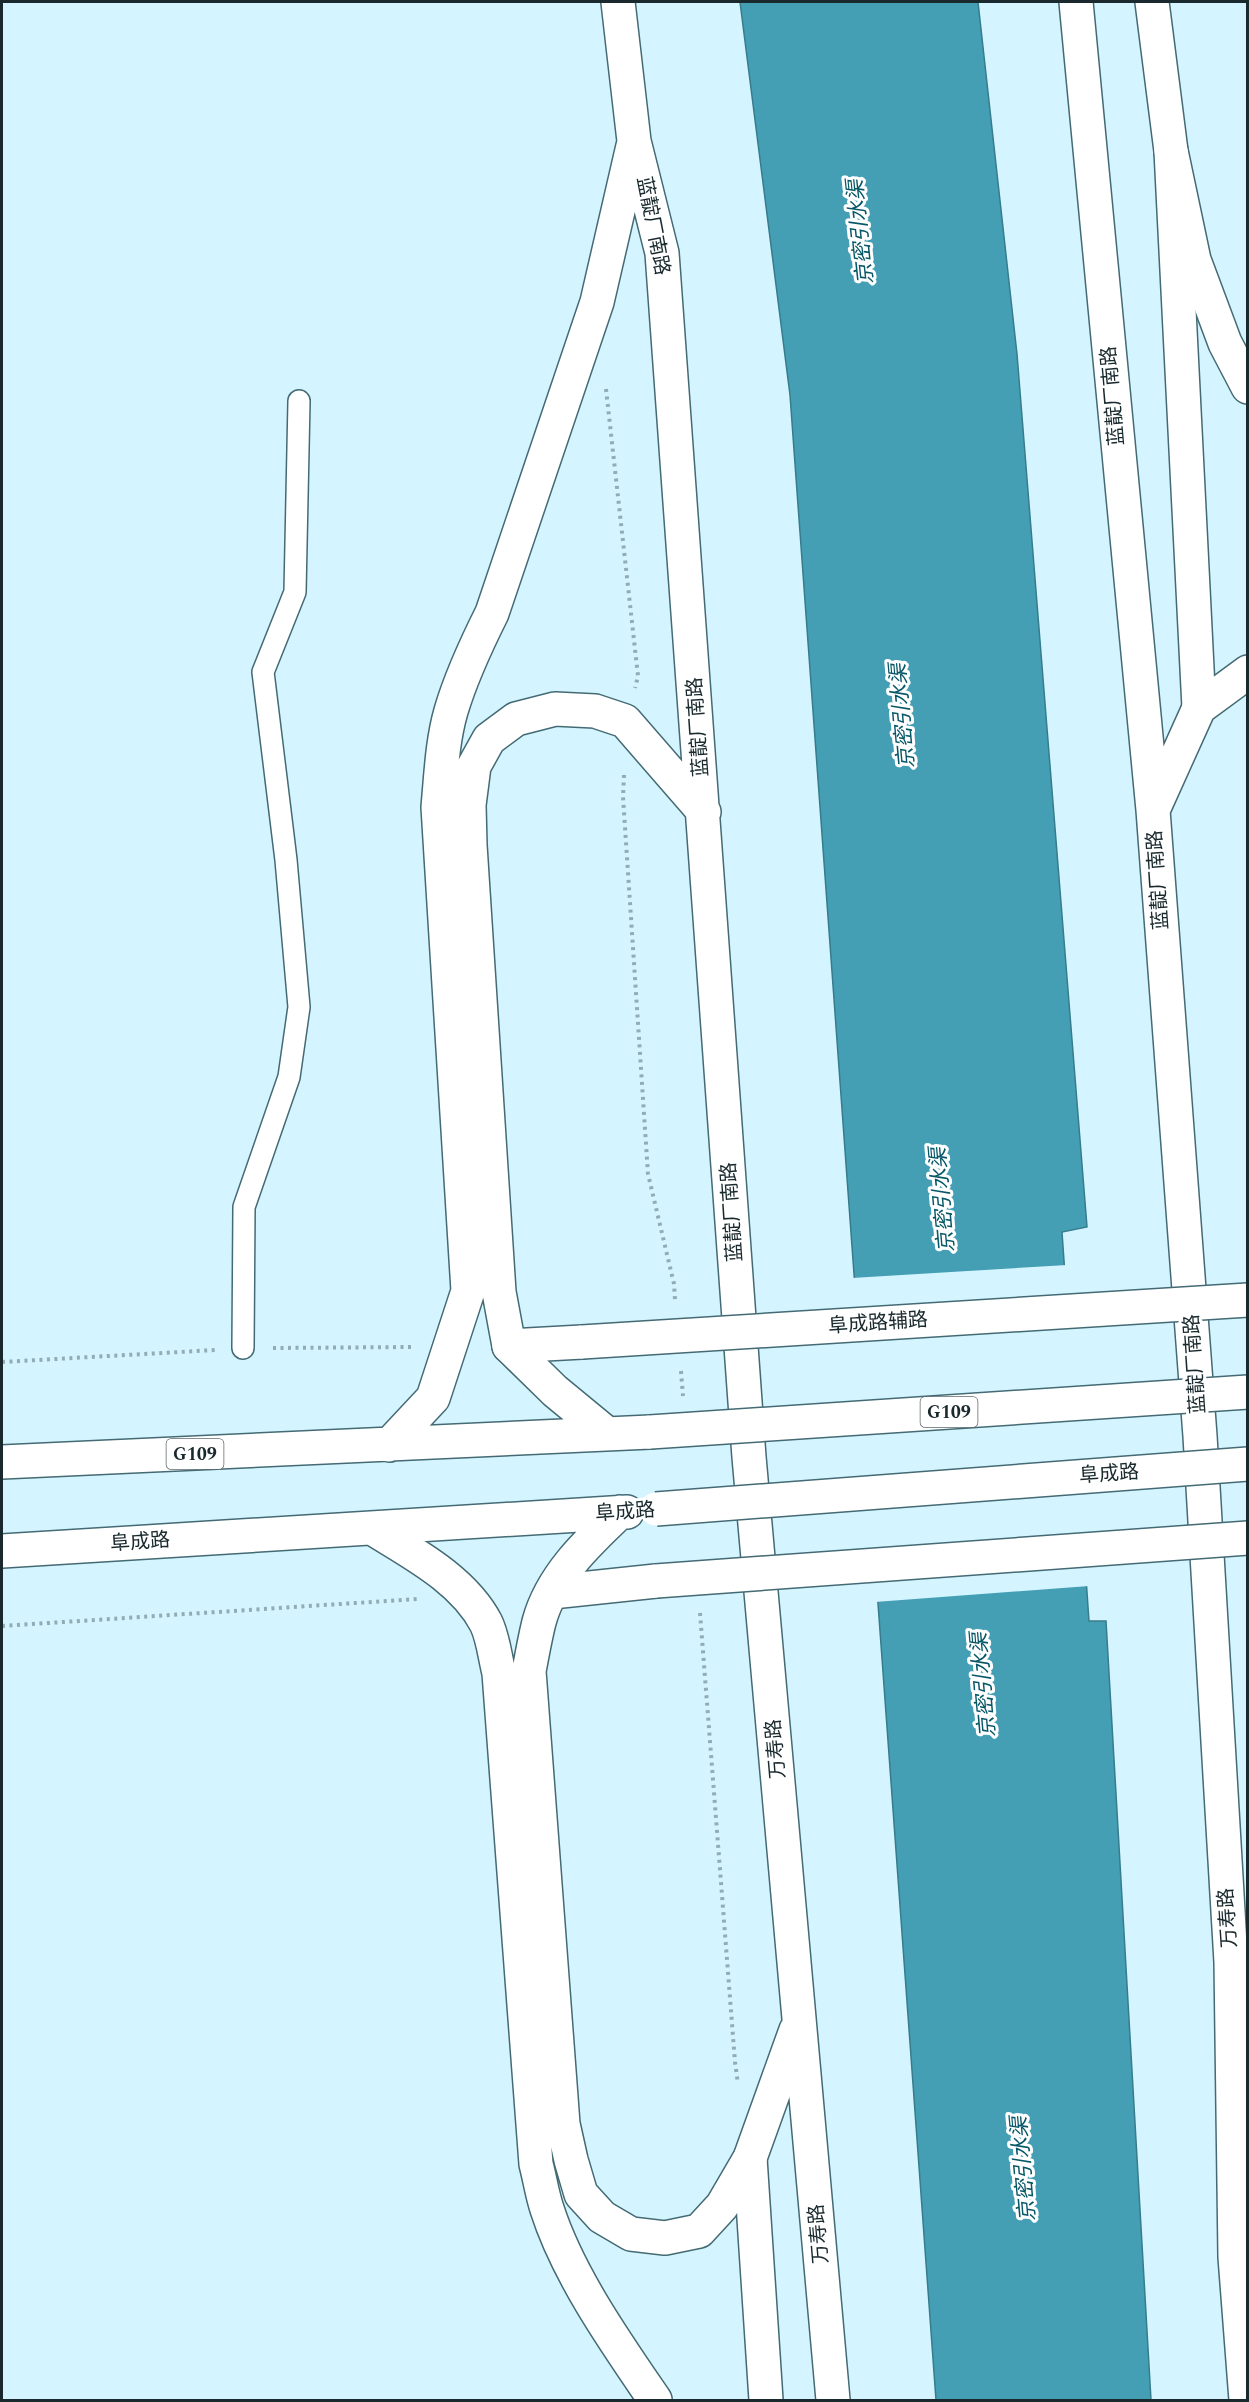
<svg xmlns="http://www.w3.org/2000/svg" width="1249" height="2402" viewBox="0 0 1249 2402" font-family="Spectral,'Noto Sans SC',serif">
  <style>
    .water { fill: #449fb5; stroke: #377c8c; stroke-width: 1.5 }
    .pier { fill: #d4f5ff }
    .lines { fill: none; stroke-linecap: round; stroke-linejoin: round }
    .service-casing { stroke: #446a74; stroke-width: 24 }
    .tertiary-casing { stroke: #446a74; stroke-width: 36 }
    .trunk-casing { stroke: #446a74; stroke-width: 36 }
    .path { stroke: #91acb4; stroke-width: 4; stroke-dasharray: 3 4.5; stroke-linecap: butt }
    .service { stroke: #fff; stroke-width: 21 }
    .tertiary { stroke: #fff; stroke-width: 33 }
    .trunk { stroke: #fff; stroke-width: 33 }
    .tertiary-bridge-casing { stroke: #446a74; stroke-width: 36; stroke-linecap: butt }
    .trunk-bridge-casing { stroke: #446a74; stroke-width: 36; stroke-linecap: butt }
    .tertiary-bridge { stroke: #fff; stroke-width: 33 }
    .trunk-bridge { stroke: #fff; stroke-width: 33 }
    .labels { text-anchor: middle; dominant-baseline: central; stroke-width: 6; stroke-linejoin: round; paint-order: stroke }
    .shield { fill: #fff; stroke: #5e696c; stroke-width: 1.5 }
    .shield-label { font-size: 18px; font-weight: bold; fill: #19292d }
    .street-label { font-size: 20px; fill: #19292d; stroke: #fff }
    .water-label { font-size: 21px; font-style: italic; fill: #065767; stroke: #fff }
  </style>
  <rect width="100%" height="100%" fill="#d4f5ff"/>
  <path class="water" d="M740,2h238l39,352 70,873 -25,5 27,389h17l45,779h-215l-146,-2005z"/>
  <path class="pier" d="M1067,1265l22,321 -214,16 -23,-324z"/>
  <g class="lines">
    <defs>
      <path id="service" d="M243,1348l1,-141 45,-130 10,-70 -13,-147 -23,-188 32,-80 4,-191"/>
      <path id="tertiary" d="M1152,2l19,149 28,557
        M509,1346l73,-4
        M552,1592l104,-11
        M750,2158l16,242"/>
      <path id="trunk" d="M618,2l16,139 28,112 87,1204 84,943
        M1076,2l77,808 47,626 31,526 4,295 11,143
        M1171,151l23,109 31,83 23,44
        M1153,810l46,-102 49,-36
        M606,1433l-51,-42 -46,-45 -10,-54 -29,-447 -1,-40 5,-39 15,-27 27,-20 39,-10 40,2 30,10 79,91
        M389,1445l44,-47 35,-107 -30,-484c3,-31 4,-65 13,-96 10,-34 25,-66 41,-98l105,-311 36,-156
        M2,1462l648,-30
        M620,1512c-33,31 -69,65 -81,110 -4,16 -7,33 -10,49l34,453 8,36 10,34 21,23 29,17 34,4 34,-7 23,-25 28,-48 46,-128
        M372,1528c40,25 91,51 114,95 7,14 9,34 13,50l37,491c4,15 6,30 11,45 21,66 69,134 108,191
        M2,1551l625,-39"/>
    </defs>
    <use href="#service" class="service-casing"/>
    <use href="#tertiary" class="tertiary-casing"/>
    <use href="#trunk" class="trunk-casing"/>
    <path class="path" d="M606,389l32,287 -3,12
      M624,775l-1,22 25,377 26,110 1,16
      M273,1348l140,-1
      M2,1362l213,-12
      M681,1371l2,25
      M700,1613l35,449 3,22
      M2,1626l415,-27"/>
    <use href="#service" class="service"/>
    <use href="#tertiary" class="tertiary"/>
    <use href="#trunk" class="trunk"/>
    <defs>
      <path id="tertiary-bridge" d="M582,1342l666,-42
        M656,1581l592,-43"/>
      <path id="trunk-bridge" d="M650,1432l598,-40
        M656,1509l592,-45"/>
    </defs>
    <use href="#tertiary-bridge" class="tertiary-bridge-casing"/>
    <use href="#trunk-bridge" class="trunk-bridge-casing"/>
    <use href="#tertiary-bridge" class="tertiary-bridge"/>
    <use href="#trunk-bridge" class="trunk-bridge"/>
  </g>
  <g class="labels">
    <g class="shield">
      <rect x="920.5" y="1397" width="57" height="30" rx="4.5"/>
      <rect x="166.5" y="1439" width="57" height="30" rx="4.5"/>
    </g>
    <g class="shield-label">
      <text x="949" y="1412">G109</text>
      <text x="195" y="1454">G109</text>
    </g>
    <g class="street-label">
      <text transform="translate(653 226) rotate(79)">蓝靛厂南路</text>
      <text transform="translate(1113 396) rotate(-95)">蓝靛厂南路</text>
      <text transform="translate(698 727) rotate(-94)">蓝靛厂南路</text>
      <text transform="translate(1158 880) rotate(-94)">蓝靛厂南路</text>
      <text transform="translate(732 1212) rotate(-94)">蓝靛厂南路</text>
      <text transform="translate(878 1323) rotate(-4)">阜成路辅路</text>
      <text transform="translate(1195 1364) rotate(-94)">蓝靛厂南路</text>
      <text transform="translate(1109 1474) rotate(-4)">阜成路</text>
      <text transform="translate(625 1512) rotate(-4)">阜成路</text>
      <text transform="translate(140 1542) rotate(-4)">阜成路</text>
      <text transform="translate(776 1749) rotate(-95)">万寿路</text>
      <text transform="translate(1228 1918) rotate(-94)">万寿路</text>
      <text transform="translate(819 2234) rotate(-95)">万寿路</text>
    </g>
    <g class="water-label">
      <text transform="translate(861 232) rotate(-96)">京密引水渠</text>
      <text transform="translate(903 716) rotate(-95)">京密引水渠</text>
      <text transform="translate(943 1200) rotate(-95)">京密引水渠</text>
      <text transform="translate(984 1685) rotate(-95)">京密引水渠</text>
      <text transform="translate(1024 2169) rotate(-95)">京密引水渠</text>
    </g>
  </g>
  <rect width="1249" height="2402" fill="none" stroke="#19292d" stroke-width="6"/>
</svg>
